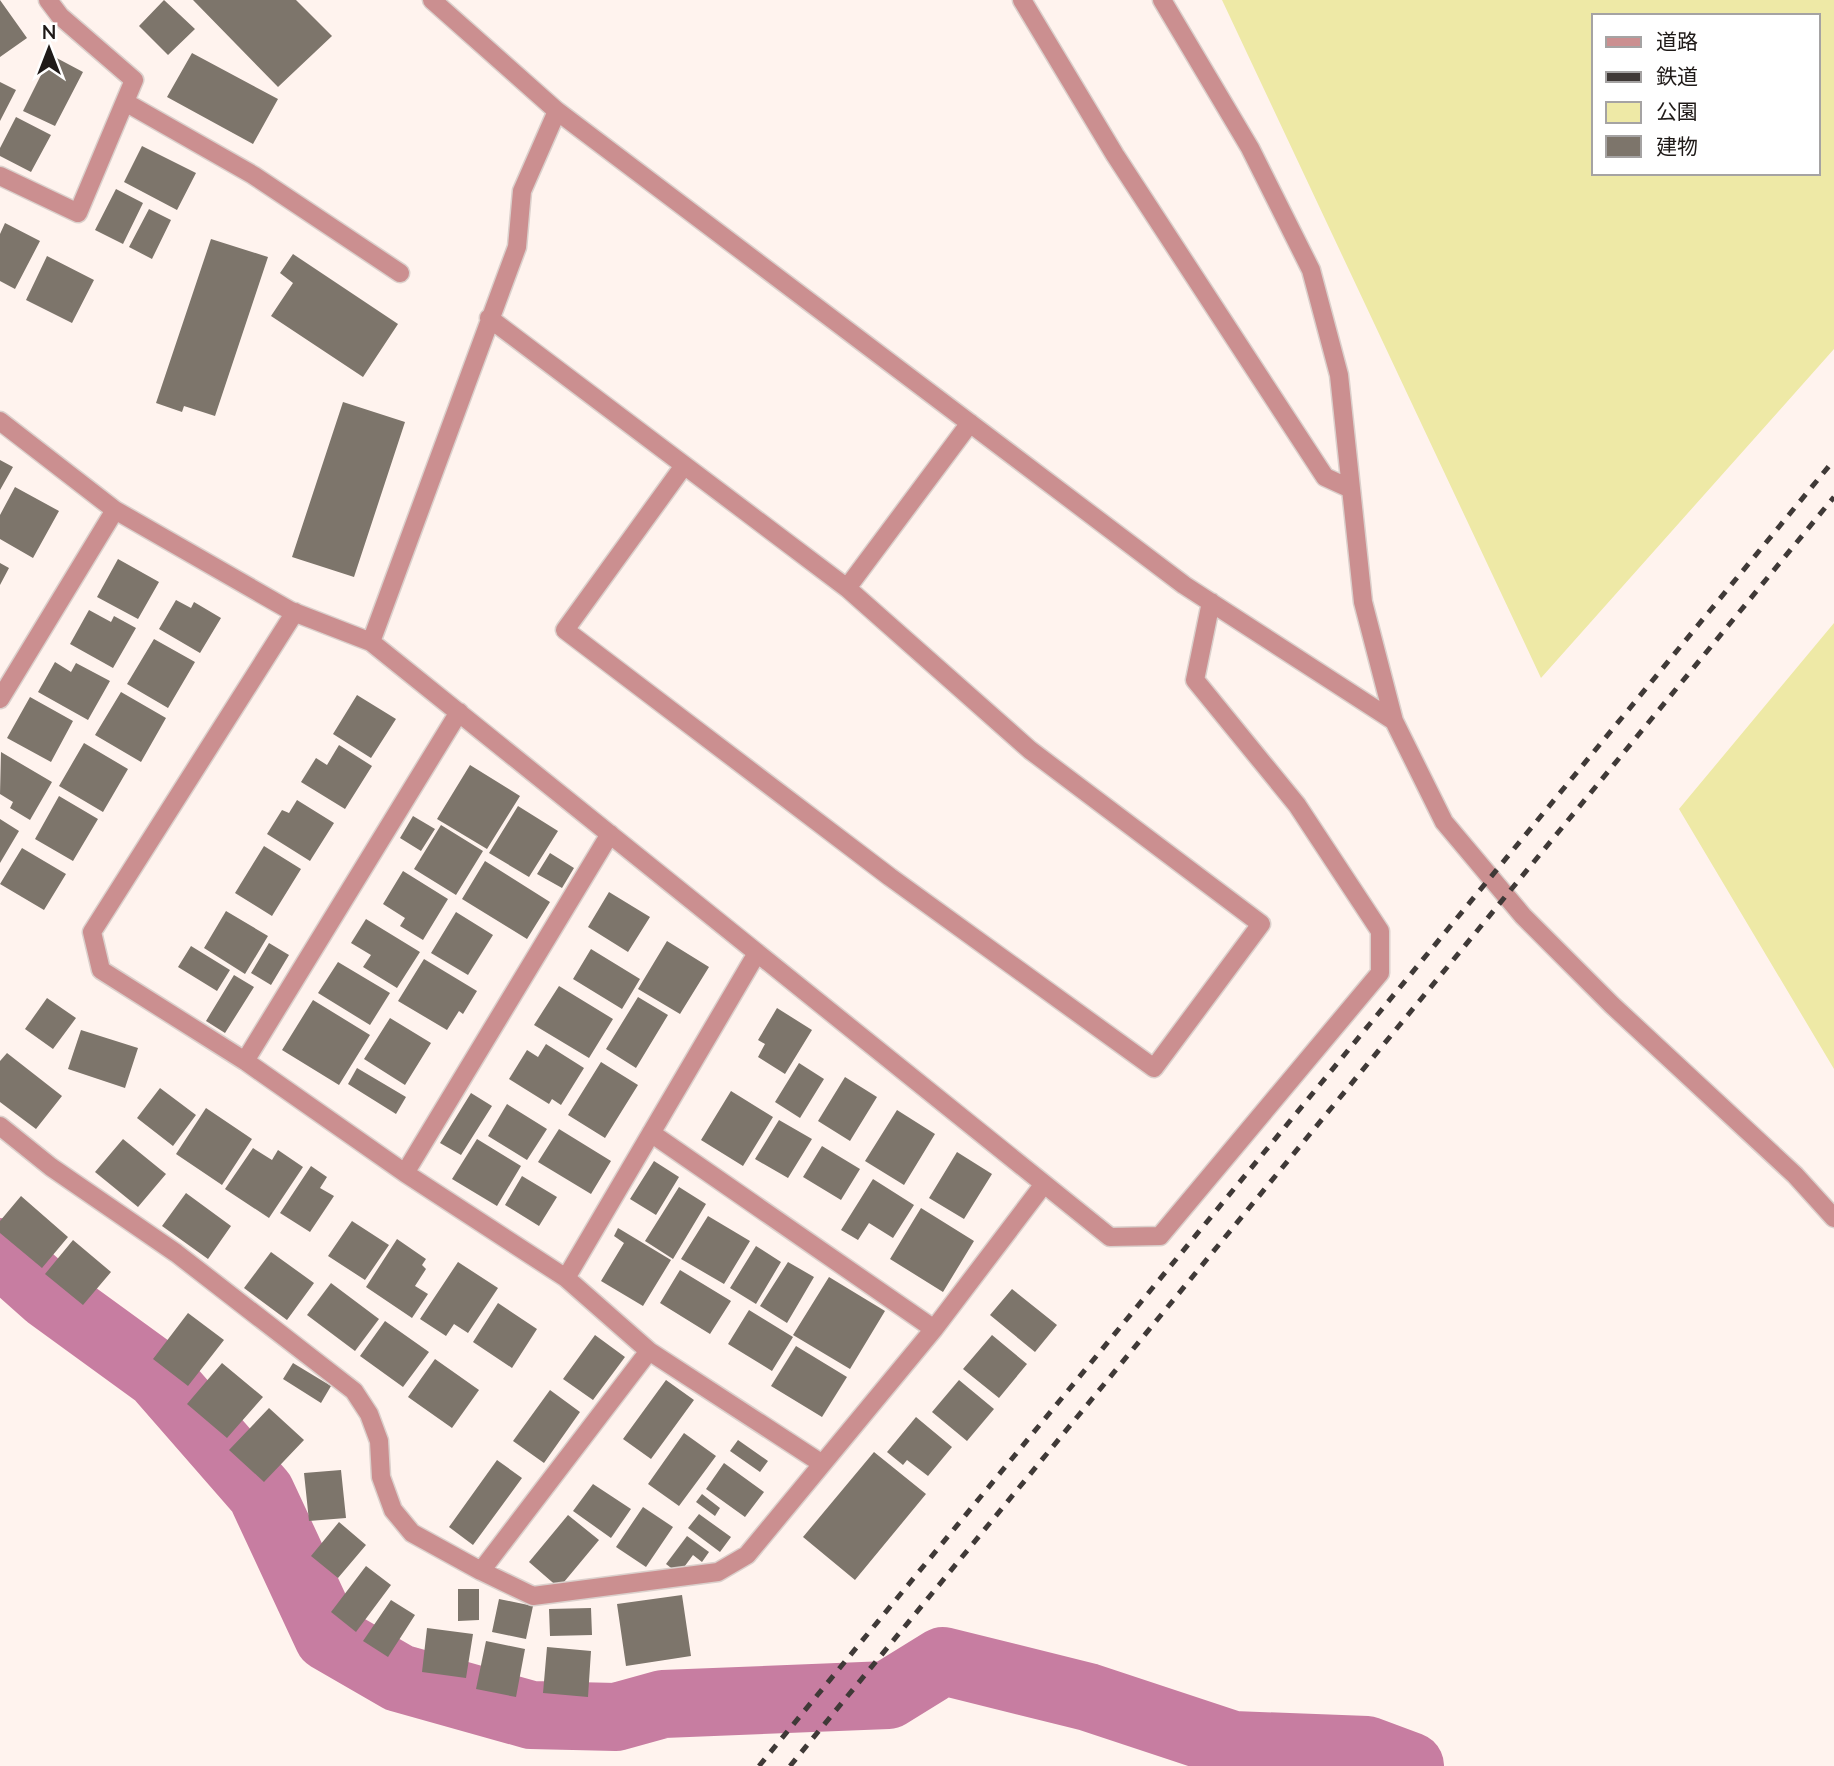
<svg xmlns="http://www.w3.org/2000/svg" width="1834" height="1766" viewBox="0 0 1834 1766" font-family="Lato,'Noto Sans JP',sans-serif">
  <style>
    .green { fill: #eee9a6; fill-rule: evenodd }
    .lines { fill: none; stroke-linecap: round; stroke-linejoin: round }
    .river { stroke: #c77da1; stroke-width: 68 }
    .building { fill: #7d756b }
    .minor-casing { stroke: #dbd0cc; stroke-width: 21 }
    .minor { stroke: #cb8f90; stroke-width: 18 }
    .rail { stroke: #3f3937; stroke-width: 5; stroke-dasharray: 9 9; stroke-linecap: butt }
  </style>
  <rect width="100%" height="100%" fill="#fff3ee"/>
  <path class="green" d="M1222,0h612v349l-293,329zM1594,16h224v157h-224z
    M1834,623v446l-155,-260z"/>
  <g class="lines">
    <path class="river" d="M0,1252l48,43 110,80 103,118 67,144 71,41 132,37 85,2 47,-13 225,-9 55,-34 145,36 145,48 134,5 43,16"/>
  </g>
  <path class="building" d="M0,0l27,38 -27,19z
    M164,0l31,29 -27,26 -29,-29z
    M193,0h103l36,36 -54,51z
    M192,53l86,46 -25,45 -86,-47z
    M51,55l32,17 -28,54 -32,-15z
    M0,82l16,8 -16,31z
    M16,117l35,18 -20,37 -31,-16v-8z
    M142,146l54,27 -19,37 -53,-28z
    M116,189l27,14 -20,41 -28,-14z
    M149,209l22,11 -19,39 -23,-12z
    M5,223l35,18 -25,48 -15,-8v-47z
    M211,239l57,18 -53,159 -31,-10 -2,6 -26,-9z
    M293,254l105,70 -35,53 -92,-61 22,-33 -13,-10z
    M47,256l47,24 -22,43 -46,-23z
    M343,402l62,20 -51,155 -62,-20z
    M0,460l13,7 -13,23z
    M15,487l44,24 -26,47 -33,-19v-24z
    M118,559l41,23 -21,37 -41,-22z
    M0,563l9,5 -9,17z
    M176,600l15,8 3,-6 27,16 -21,35 -41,-24z
    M89,610l22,12 3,-6 22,12 -23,40 -43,-24z
    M154,639l41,23 -27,46 -41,-24z
    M55,662l16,10 5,-9 34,18 -22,39 -50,-28z
    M121,692l45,26 -25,44 -46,-27z
    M357,695l39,24 -25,39 -38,-24z
    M30,697l43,24 -22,41 -44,-24z
    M84,743l44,26 -25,43 -44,-26z
    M339,745l33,21 -27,43 -44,-27 15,-24 11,7z
    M1,752l51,30 -22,38 -20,-12 3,-6 -13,-8z
    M470,765l50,31 -33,53 -50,-30z
    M59,796l39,23 -25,42 -38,-22z
    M297,800l37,23 -24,38 -43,-27 15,-24 7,3z
    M518,806l40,25 -29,46 -40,-24z
    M413,816l22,13 -14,22 -21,-13z
    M0,819l19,12 -19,32z
    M441,825l42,26 -27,44 -42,-26z
    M264,846l37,23 -29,47 -37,-23z
    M22,848l44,26 -22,36 -44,-26z
    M550,853l24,15 -12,20 -25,-14z
    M485,861l65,41 -23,37 -65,-40z
    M403,871l45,28 -25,41 -23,-14 5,-8 -22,-14z
    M609,892l41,25 -22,35 -40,-25z
    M226,911l42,25 -23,38 -41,-26z
    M456,912l37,23 -25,40 -37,-22z
    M366,919l54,33 -23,36 -34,-21 8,-12 -20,-12z
    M667,941l42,26 -29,47 -42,-25z
    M269,943l20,12 -18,30 -20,-12z
    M191,946l39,24 -13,21 -39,-24z
    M591,949l49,30 -18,30 -49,-30z
    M424,959l53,32 -14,23 -4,-3 -12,19 -49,-29z
    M338,962l52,31 -20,32 -52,-32z
    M234,975l20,12 -29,46 -19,-12z
    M559,986l54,33 -24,39 -55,-33z
    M638,997l30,18 -32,53 -30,-19z
    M47,998l29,20 -23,31 -28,-20z
    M313,1000l57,35 -31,50 -57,-35z
    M777,1008l35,22 -27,44 -27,-17 7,-13 -7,-4z
    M390,1018l41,25 -26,42 -41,-26z
    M81,1030l57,18 -13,40 -57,-19z
    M546,1044l38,24 -23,37 -9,-6 -3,5 -40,-25 18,-29 11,7z
    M7,1053l55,43 -26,33 -36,-27v-41z
    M601,1062l37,23 -33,53 -37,-23z
    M799,1063l25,16 -24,39 -25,-16z
    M357,1068l49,29 -10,17 -48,-30z
    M845,1077l32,20 -27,44 -32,-20z
    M160,1088l36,27 -23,31 -36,-28z
    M731,1091l42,26 -30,49 -42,-26z
    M471,1093l21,13 -31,49 -21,-12z
    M507,1104l40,25 -20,31 -39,-24z
    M206,1108l46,31 -30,46 -46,-31z
    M897,1110l38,24 -31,51 -39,-24z
    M779,1120l33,19 -24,39 -33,-19z
    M559,1129l52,32 -20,33 -53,-32z
    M123,1139l43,35 -28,33 -43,-35z
    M477,1139l44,27 -24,40 -45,-27z
    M822,1146l38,23 -19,31 -38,-23z
    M253,1148l19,12 6,-10 25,17 -34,51 -44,-29z
    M957,1152l35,22 -28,45 -35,-21z
    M654,1161l25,16 -23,38 -26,-16z
    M311,1166l16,11 -7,11 14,8 -24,36 -30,-19z
    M522,1176l35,21 -18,29 -34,-21z
    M873,1179l41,26 -21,33 -24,-15 -11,17 -17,-10z
    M679,1187l27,17 -33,55 -28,-18z
    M186,1193l45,33 -23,33 -46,-33z
    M21,1196l47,41 -26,31 -42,-35v-12z
    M921,1208l53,33 -31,51 -53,-33z
    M708,1216l42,25 -26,43 -43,-25z
    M352,1221l37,24 -24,35 -37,-24z
    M618,1228l53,32 -28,46 -42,-25 23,-38 -10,-7z
    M397,1239l29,20 -4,6 4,4 -11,17 13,8 -16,24 -46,-31z
    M73,1240l38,32 -28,33 -38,-31z
    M756,1246l25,16 -25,42 -26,-16z
    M271,1252l43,31 -27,37 -43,-32z
    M458,1262l40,26 -30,45 -14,-9 -8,12 -26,-17z
    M788,1262l26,15 -27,46 -27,-17z
    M680,1270l51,31 -21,33 -50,-31z
    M829,1277l56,34 -35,58 -57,-34z
    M331,1283l48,36 -24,32 -48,-36z
    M1012,1289l45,36 -22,27 -45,-37z
    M498,1303l39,26 -25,39 -39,-26z
    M749,1310l44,27 -21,34 -44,-27z
    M188,1313l36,27 -36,46 -35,-27z
    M385,1321l44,31 -26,35 -43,-31z
    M595,1335l30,22 -32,43 -30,-21z
    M992,1335l35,29 -28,34 -36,-29z
    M796,1346l51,31 -25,40 -51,-31z
    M435,1359l44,31 -27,38 -44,-31z
    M222,1363l41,34 -36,41 -40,-34z
    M293,1363l38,23 -10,17 -38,-24z
    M666,1380l28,20 -43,59 -28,-20z
    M959,1380l35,29 -27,32 -35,-29z
    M550,1390l30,22 -36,51 -31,-22z
    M269,1408l35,32 -40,42 -35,-32z
    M916,1417l36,30 -24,29 -21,-16 -4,5 -16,-13z
    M684,1433l32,23 -37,50 -31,-22z
    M738,1440l30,21 -8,11 -30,-21z
    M874,1452l52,42 -71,86 -52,-43z
    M497,1460l25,18 -49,67 -24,-18z
    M724,1463l40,29 -19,25 -39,-28z
    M341,1470l5,48 -37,3 -5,-48z
    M593,1484l38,25 -20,29 -38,-27z
    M702,1494l18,14 -5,8 -19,-14z
    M643,1507l30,20 -27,40 -30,-20z
    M699,1514l32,23 -11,15 -32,-24z
    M568,1515l31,25 -40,48 -30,-26z
    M339,1522l27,23 -28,33 -27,-22z
    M687,1536l22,16 -7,10 -9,-7 -14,19 -13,-10z
    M366,1566l25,19 -35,47 -25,-20z
    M458,1589h21v31l-21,1z
    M682,1595l9,61 -65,10 -9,-62z
    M499,1599l34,7 -7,33 -34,-7z
    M391,1600l24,15 -27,42 -25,-16z
    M591,1608l1,27 -42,1 -1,-27z
    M427,1628l46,6 -7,44 -44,-6z
    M486,1641l39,8 -9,48 -40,-8z
    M547,1647l44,4 -3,46 -45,-4z"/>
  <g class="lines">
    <defs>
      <path id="minor" d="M432,0l125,111 627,474 210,136
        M1022,0l93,155 210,322 26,12
        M1162,0l88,148 61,122 28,105 24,227 31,119 50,101 79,94 89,89 183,170 39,43
        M125,102l128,73 147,98
        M0,176l78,37 56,-133 -74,-64 -12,-16
        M489,318l358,270 183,162 231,174 -107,144 -264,-191 -325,-247 118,-163
        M0,421l115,89 176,101 80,31 739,595 50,-1 220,-263v-42l-83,-126 -102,-125 16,-78
        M847,588l123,-165
        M295,612l-203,320 9,38 144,91 160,112 161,105 83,73 172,112
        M371,642l146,-395 5,-56 35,-80
        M0,699l115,-189
        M245,1061l214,-349
        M0,1126l51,41 125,86 178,138 15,23 10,27 2,36 12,33 19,23 69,38
        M651,1133l283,196
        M405,1173l205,-339
        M566,1278l191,-325
        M649,1351l-168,220 52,25 185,-24 29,-17 187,-226 110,-145"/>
    </defs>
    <use href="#minor" class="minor-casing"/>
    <use href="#minor" class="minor"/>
    <path class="rail" d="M759,1766l1075,-1306
      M790,1766l1044,-1269"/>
  </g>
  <rect x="1592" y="14" width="228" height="161" fill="#ffffff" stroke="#a5a3a3" stroke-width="2"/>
  <rect x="1606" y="37" width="35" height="10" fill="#cb8f90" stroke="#a5a3a3" stroke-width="2"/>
  <text x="1656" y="49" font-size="21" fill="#1f1a18">道路</text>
  <rect x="1606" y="72" width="35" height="10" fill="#3f3937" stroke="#a5a3a3" stroke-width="2"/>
  <text x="1656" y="84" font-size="21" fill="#1f1a18">鉄道</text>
  <rect x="1606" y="102" width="35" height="21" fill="#eee9a6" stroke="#a5a3a3" stroke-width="2"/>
  <text x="1656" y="119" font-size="21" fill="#1f1a18">公園</text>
  <rect x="1606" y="136" width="35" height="21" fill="#7d756b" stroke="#a5a3a3" stroke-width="2"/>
  <text x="1656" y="154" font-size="21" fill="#1f1a18">建物</text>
  <g transform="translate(49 49)" stroke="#ffffff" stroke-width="5" paint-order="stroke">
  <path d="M0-5L12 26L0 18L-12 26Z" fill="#1f1a18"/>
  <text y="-10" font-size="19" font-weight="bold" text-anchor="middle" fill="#1f1a18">N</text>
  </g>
</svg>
